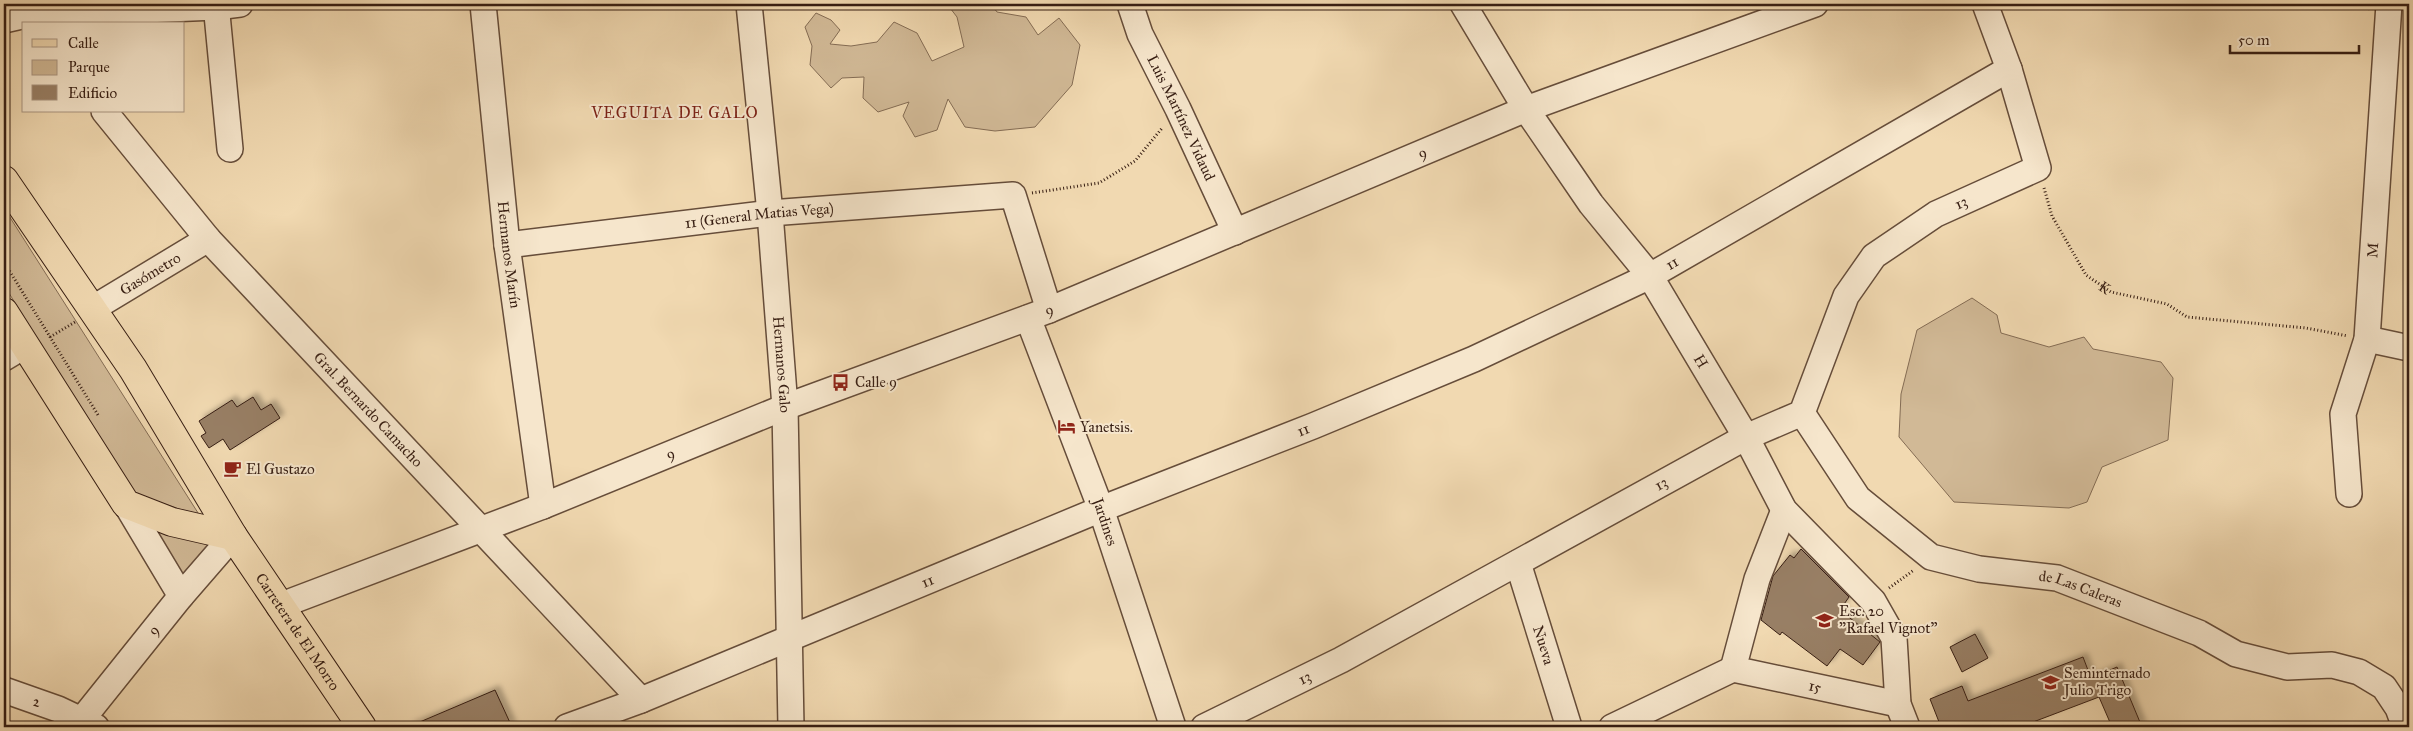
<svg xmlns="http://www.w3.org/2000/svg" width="2413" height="731" viewBox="0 0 2413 731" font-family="'IM FELL Great Primer',serif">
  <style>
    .green { fill: #d1b996; stroke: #846c54 }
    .building { fill: #987f65; stroke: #371e13; filter: url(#shadow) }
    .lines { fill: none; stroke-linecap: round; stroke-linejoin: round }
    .minor-casing { stroke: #664d3a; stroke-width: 28 }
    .major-casing { stroke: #371e13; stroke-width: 30 }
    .path { stroke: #371e13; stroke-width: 3; stroke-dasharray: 1 2.5; stroke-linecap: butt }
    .minor { stroke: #f6e6cc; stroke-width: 25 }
    .major { stroke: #f1d9b1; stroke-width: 28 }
    .labels { text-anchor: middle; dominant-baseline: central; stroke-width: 4; stroke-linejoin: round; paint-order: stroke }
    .street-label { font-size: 15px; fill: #371e13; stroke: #f6e6cc }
    .poi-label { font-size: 15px; fill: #371e13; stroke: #f6e6cc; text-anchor: start }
    .neighbourhood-label { font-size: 16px; letter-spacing: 1px; fill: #7a1f14; stroke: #f6e6cc }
  </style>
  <defs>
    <filter id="shadow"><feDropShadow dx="4.5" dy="-4.5" stdDeviation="2.5" flood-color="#0004"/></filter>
  </defs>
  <rect width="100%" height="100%" fill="#f1d9b1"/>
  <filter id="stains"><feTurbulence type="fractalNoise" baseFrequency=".004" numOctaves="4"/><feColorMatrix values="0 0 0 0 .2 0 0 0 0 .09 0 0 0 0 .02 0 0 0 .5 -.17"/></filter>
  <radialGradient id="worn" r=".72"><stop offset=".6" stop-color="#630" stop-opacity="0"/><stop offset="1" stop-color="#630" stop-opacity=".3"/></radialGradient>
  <path class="green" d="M947,4h44l6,8 29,5 12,18 21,-17 21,27 -8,40 -37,42 -40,4 -30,-4 -17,-28 -11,31 -22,7 -12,-21 6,-14 -31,10 -15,-14 1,-21 -22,1 -11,10 -21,-23 2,-19 -7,-19 11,-14 15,7 9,10 -10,14 21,2 26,-4 17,-20 23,11 15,28 32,-14 -7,-30z
    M4,208l196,308 -68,-23 -128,-208z
    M1972,298l25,17 4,18 48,14 35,-10 9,12 68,13 12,16 -5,62 -66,27 -15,35 -18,6 -115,-6 -55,-65 2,-43 16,-64z
    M153,526l56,19 -26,33z"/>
  <path class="building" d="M253,397l8,13 10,-6 9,14 -50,32 -7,-11 -14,9 -8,-12 5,-3 -7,-12 33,-21 5,7z
    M1801,549l48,48 -9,13 40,32 -17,23 -23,-16 -13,17 -45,-34 -2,3 -19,-15 12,-44 17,-21 4,3z
    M1975,634l13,24 -26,14 -12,-25z
    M2083,657l8,21 26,-11 25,60h-30l-13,-30 -79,30h-79l-11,-28 32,-13 6,15z
    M495,690l17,37h-104z"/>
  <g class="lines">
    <defs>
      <g id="minor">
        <path d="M216,4l14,145"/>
        <path id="s2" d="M483,4l24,241 36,261"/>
        <path id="s3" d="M749,4l21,209 15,194 6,320"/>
        <path id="s4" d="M1130,4l10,30 38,75 57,123"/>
        <path id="s5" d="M1463,4l63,105 65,95 59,72 96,161 38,73 89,91 21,37 4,66 9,23"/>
        <path d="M4,20l22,-5 190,-8 24,-3"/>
        <path id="s6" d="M104,111l104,128 433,461"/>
        <path id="s7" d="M507,245l263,-32 243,-18 36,115"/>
        <path id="s8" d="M92,309l116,-70"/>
        <path id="s9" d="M1028,318l73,191 72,218"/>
        <path d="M2367,339l42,9"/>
        <path d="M4,358l20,-12"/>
        <path id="s10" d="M1802,413l56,85 73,59 48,12 78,9 142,55 37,21 51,13 45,-2 27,7 25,15 14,21 7,19"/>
        <path id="s11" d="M2349,494l-6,-80 24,-75 22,-335"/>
        <path d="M126,504l55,92"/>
        <path id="s12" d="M1784,510l-27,69 -24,90 165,35"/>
        <path id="s13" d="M1518,563l51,164"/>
        <path id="s14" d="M279,606l264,-100 242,-99 264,-97 477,-201 289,-105"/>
        <path id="s15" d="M4,690l54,19 38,18"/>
        <path id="s16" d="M76,727l105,-131 52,-60"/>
        <path id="s17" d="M567,727l74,-27 460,-191 212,-83 161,-67 176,-83 359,-207"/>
        <path id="s18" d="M1204,727l137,-67 405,-223 56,-24 44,-117 28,-40 62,-42 102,-46 -29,-99 -24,-65"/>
        <path d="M1612,727l121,-58"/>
      </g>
      <g id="major">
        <path id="s19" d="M4,180l129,189 100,167 129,191"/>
        <path d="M4,312l122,192 46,18 61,14"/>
      </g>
    </defs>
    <use href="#minor" class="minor-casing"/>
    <use href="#major" class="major-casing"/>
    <g class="path">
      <path d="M2348,4l22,5"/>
      <path id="s1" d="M2044,188l8,28 34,59 25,17 56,12 20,13 119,11 42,8"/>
      <path d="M1032,193l67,-10 36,-22 28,-34"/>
      <path d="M4,262l94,153"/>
      <path d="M50,337l25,-15"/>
      <path d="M1889,588l25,-18"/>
    </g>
    <use href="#minor" class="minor"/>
    <use href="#major" class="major"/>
  </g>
  <defs>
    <symbol id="bus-bare" viewBox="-9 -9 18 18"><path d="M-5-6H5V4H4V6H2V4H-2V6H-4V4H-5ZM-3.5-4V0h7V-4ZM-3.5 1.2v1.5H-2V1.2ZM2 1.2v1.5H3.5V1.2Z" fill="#8f2418" stroke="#f6e6cc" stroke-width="2.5" paint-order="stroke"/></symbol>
    <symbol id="hotel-bare" viewBox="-9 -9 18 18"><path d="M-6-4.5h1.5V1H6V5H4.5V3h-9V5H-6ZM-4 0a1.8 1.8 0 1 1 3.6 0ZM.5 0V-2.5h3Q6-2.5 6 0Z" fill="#8f2418" stroke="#f6e6cc" stroke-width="2.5" paint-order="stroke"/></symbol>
    <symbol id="cafe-bare" viewBox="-9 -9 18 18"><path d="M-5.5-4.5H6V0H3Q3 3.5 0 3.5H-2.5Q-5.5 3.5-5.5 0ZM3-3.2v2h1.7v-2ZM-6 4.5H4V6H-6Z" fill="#8f2418" stroke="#f6e6cc" stroke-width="2.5" paint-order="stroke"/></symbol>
    <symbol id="school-bare" viewBox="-9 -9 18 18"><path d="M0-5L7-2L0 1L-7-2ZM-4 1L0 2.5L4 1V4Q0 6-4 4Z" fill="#8f2418" stroke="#f6e6cc" stroke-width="2.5" paint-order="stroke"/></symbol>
  </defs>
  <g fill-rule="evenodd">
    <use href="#bus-bare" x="828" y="370" width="25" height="25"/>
    <use href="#hotel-bare" x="1054" y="414" width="25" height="25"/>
    <use href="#cafe-bare" x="220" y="456" width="25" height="25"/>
    <use href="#school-bare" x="1812" y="608" width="25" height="25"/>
    <use href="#school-bare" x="2038" y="670" width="25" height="25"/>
  </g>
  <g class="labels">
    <g class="street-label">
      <text stroke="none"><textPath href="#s4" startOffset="125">Luis Martínez Vidaud</textPath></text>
      <text stroke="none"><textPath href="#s14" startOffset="1230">9</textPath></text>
      <text stroke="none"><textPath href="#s18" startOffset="952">13</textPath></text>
      <text stroke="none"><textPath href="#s7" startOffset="254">11 (General Matias Vega)</textPath></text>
      <text stroke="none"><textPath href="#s11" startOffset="248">M</textPath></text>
      <text stroke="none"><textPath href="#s2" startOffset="252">Hermanos Marín</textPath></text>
      <text stroke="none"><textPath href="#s17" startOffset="1199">11</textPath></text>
      <text stroke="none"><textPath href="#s8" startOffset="68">Gasómetro</textPath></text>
      <text stroke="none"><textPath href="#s1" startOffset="120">K</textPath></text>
      <text stroke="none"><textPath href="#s14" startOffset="825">9</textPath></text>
      <text stroke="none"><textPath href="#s5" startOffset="430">H</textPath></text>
      <text stroke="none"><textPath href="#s3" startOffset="362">Hermanos Galo</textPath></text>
      <text stroke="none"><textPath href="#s6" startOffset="399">Gral. Bernardo Camacho</textPath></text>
      <text stroke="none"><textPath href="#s17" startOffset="794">11</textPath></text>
      <text stroke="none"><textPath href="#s14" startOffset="420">9</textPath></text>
      <text stroke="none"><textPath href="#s18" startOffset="518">13</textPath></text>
      <text stroke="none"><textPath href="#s9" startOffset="218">Jardines</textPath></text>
      <text stroke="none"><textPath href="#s17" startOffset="389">11</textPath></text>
      <text stroke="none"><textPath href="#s10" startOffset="349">de Las Caleras</textPath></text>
      <text stroke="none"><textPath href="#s16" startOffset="124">9</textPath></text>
      <text stroke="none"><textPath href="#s19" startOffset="539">Carretera de El Morro</textPath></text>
      <text stroke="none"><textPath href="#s13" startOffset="86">Nueva</textPath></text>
      <text stroke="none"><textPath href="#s18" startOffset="112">13</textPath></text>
      <text stroke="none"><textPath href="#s12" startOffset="251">15</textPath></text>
      <text stroke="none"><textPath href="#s15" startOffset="35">2</textPath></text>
    </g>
    <g class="poi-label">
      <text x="855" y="382">Calle 9</text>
      <text x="1080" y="427">Yanetsis.</text>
      <text x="246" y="469">El Gustazo</text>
      <text x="1839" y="611">Esc. 20<tspan x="1839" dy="17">"Rafael Vignot"</tspan></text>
      <text x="2064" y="673">Seminternado<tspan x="2064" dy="17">Julio Trigo</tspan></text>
    </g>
    <g class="neighbourhood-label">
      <text x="675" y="112">VEGUITA DE GALO</text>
    </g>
  </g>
  <rect width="2413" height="731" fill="none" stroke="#f1d9b1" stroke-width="20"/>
  <rect x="5" y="5" width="2403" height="721" fill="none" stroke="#371e13" stroke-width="2.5"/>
  <rect x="10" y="10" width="2393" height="711" fill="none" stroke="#371e13"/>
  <rect x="22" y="22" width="162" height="90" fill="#f6e6cc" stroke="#aa9682"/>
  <rect x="32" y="39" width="25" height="8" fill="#f1d9b1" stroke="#aa9682"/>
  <text x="68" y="48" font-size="15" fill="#371e13">Calle</text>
  <rect x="32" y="60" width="25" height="15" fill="#d1b996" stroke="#aa9682"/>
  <text x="68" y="72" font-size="15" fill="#371e13">Parque</text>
  <rect x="32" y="85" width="25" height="15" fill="#987f65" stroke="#aa9682"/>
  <text x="68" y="98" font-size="15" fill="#371e13">Edificio</text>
  <path d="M2230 45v8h129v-8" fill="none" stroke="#371e13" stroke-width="2.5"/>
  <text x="2238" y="45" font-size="15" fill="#371e13" stroke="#f6e6cc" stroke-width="4" paint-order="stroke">50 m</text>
  <rect width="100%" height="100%" filter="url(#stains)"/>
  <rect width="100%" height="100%" fill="url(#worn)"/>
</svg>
